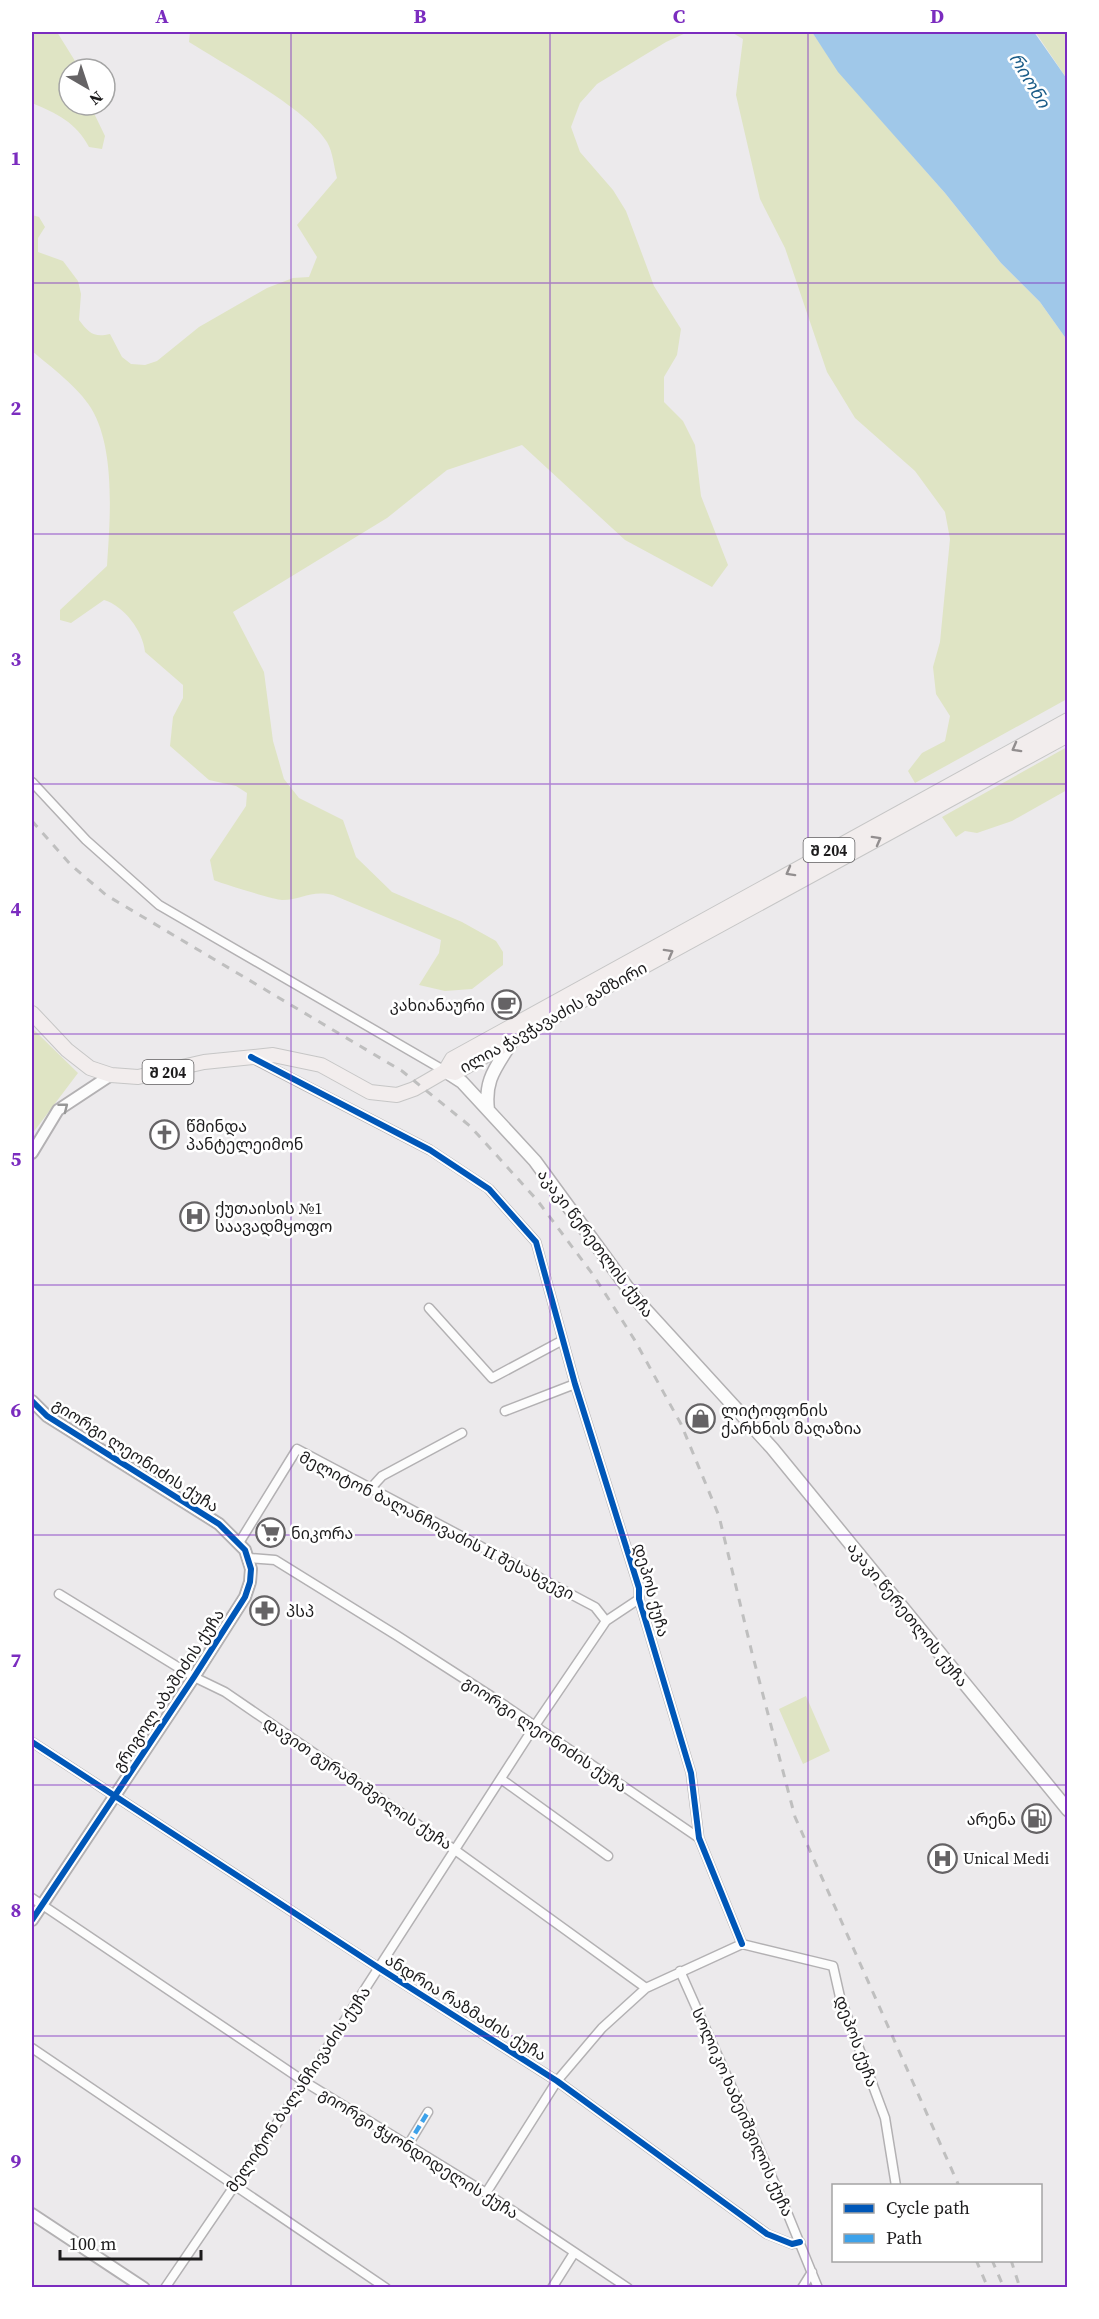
<svg xmlns="http://www.w3.org/2000/svg" width="1099" height="2319" viewBox="0 0 1099 2319" font-family="'Source Serif 4','Noto Sans Georgian',serif">
  <style>
    .green { fill: #dfe4c4 }
    .water { fill: #a0c8e9 }
    .lines { fill: none; stroke-linecap: round; stroke-linejoin: round }
    .minor-casing { stroke: #b3b1b3; stroke-width: 11 }
    .tertiary-casing { stroke: #b3b1b3; stroke-width: 14 }
    .secondary-casing { stroke: #b3b1b3; stroke-width: 15 }
    .primary-casing { stroke: #c6c6c6; stroke-width: 16 }
    .minor { stroke: #fcfcfc; stroke-width: 8 }
    .tertiary { stroke: #fcfcfc; stroke-width: 10 }
    .secondary { stroke: #fcfcfc; stroke-width: 12 }
    .primary { stroke: #f2eded; stroke-width: 14 }
    .rail { stroke: #bfbfbf; stroke-width: 3; stroke-dasharray: 8 8; stroke-linecap: butt }
    .quiet { stroke: #3da2ea; stroke-width: 4.5; stroke-dasharray: 9 4.5; stroke-linecap: butt }
    .cycleway-casing { stroke: #fff; stroke-width: 10 }
    .cycleway { stroke: #0057b8; stroke-width: 6 }
    .oneway { stroke: #928e8f }
    .oneway2 { stroke: #979797 }
    .grid { fill: none; stroke: #7b2cbf; stroke-width: 1.5; stroke-opacity: 0.55 }
    .labels { text-anchor: middle; dominant-baseline: central; stroke-width: 5; stroke-linejoin: round; paint-order: stroke }
    .shield { fill: #fff; stroke: #605f60; stroke-width: 1.5 }
    .shield-label { font-size: 15px; font-weight: bold; fill: #1c1b1c }
    .poi-label { font-size: 16px; fill: #1c1b1c; stroke: #fff; text-anchor: start }
    .street-label { font-size: 16px; fill: #1c1b1c; stroke: #fff }
    .water-label { font-size: 18px; font-style: italic; fill: #1a5c88; stroke: #fff }
    .neatline { fill: none; stroke: #7b2cbf; stroke-width: 2 }
    .grid-label { font-size: 20px; text-anchor: middle; font-weight: bold; fill: #7b2cbf }
  </style>
  <rect width="100%" height="100%" fill="#eceaec"/>
  <path class="green" d="M32,32h25l23,37h-11v36h21l15,31 -3,13 -13,-2c-12,-24 -33,-34 -57,-44z
    M190,32h498l-22,10 -69,42 -17,19 -9,24 9,25 33,38 13,21 28,75 27,43 -4,26 -13,22v25l19,19 12,24 6,51 27,69 -16,22 -87,-47 -103,-95 -75,25 -60,48 -154,94 31,60 9,69 11,38 15,19 44,22 13,37 36,35 70,30 34,19 7,11v13l-31,24 -27,2 -26,-6 20,-32 2,-13 -108,-45c-23,-5 -31,5 -51,5 -7,0 -62,-17 -68,-20l-4,-20 36,-54 1,-13 -11,-7 -27,-6 -39,-34 3,-29 10,-19v-13l-38,-33c-2,-21 -21,-46 -41,-52l-33,23 -11,-3v-10l47,-44c3,-46 9,-117 -16,-158 -13,-21 -40,-41 -59,-57v-136l7,2 6,10 -7,11v14l25,9 15,20 3,13 -2,26c10,13 15,18 31,14l12,23 9,7 14,1 12,-4 42,-34 68,-39 26,-10 16,-1 8,-20 -20,-32 40,-47c-3,-11 -4,-26 -10,-36 -21,-34 -102,-77 -138,-100z
    M731,32h81l27,40 106,121 56,70 39,39 27,38v359l-152,84 -7,-12 14,-18 23,-12 5,-25 -14,-22 -3,-27 7,-25 10,-103 -5,-27 -30,-41 -60,-53 -28,-46 -42,-124 -25,-49 -24,-104 7,-56z
    M1034,32h33v47l-29,-43z
    M1067,747v43l-55,31 -35,12 -12,-2 -9,6 -14,-20z
    M32,1028l46,45 -46,61z
    M806,1696l24,55 -27,13 -24,-55z"/>
  <path class="water" d="M812,32h222l33,47v261l-27,-38 -39,-39 -56,-70 -107,-121z"/>
  <g class="lines">
    <defs>
      <path id="minor" d="M32,782l54,58 73,65 286,166
        M254,1059l176,91 59,39 47,53 39,142 64,204v11l52,174 8,65 43,106
        M429,1308l63,70 71,-38
        M505,1411l70,-27
        M371,1488l11,-12 80,-43
        M239,1543l58,-94 298,158 11,14
        M249,1558l26,2 121,75 98,63 205,140
        M59,1594l135,83 31,15 230,158 191,138
        M32,1742l347,226 178,113 210,153 25,10 8,-2
        M501,1779l107,77
        M32,1898l273,184 181,111 142,95
        M742,1944l91,22 7,31 45,121 11,68
        M680,1971l102,229 36,88
        M32,2048l354,240
        M408,2145l20,-33
        M486,2193l71,-112 45,-53 44,-40 96,-44
        M165,2288l140,-206 229,-355 72,-106 33,-22
        M552,2288l22,-35
        M802,2288l10,-16"/>
      <path id="tertiary" d="M32,1153l26,-43 53,-35
        M32,1401l15,15 172,108 26,26 6,19 -1,13 -5,15 -51,80 -162,243
        M32,2214l112,74"/>
      <path id="secondary" d="M445,1071l17,11 73,79 100,137 137,150 296,362
        M488,1110c-4,-32 9,-43 24,-69"/>
      <path id="primary" d="M32,1013l35,37 23,18 21,7 27,2 66,-15 69,-7 48,10 49,27 27,3 17,-6 31,-18
        M445,1071l7,-12 616,-339
        M445,1071l10,2 144,-82 469,-256"/>
    </defs>
    <use href="#minor" class="minor-casing"/>
    <use href="#tertiary" class="tertiary-casing"/>
    <use href="#secondary" class="secondary-casing"/>
    <use href="#primary" class="primary-casing"/>
    <use href="#minor" class="minor"/>
    <use href="#tertiary" class="tertiary"/>
    <use href="#secondary" class="secondary"/>
    <use href="#primary" class="primary"/>
    <path class="rail" d="M32,821l39,44 35,30 296,176 68,55 67,74 57,76 40,63 47,85 38,92 33,137 43,164 164,369
      M976,2260l12,28
      M992,2260l12,28
      M1011,2260l9,28"/>
    <path class="quiet" d="M408,2145l20,-33"/>
    <defs>
      <path id="cycleway" d="M251,1057l179,93 59,39 47,53 39,142 64,204v11l52,174 8,65 43,106
        M32,1401l15,15 172,108 26,26 6,19 -1,13 -5,15 -51,80 -162,243
        M32,1742l347,226 178,113 210,153 25,10 8,-2"/>
    </defs>
    <use href="#cycleway" class="cycleway-casing"/>
    <use href="#cycleway" class="cycleway"/>
  </g>
  <defs><path id="oneway-chevron" d="M-2-3.5L2.5 0L-2 3.5" fill="none" stroke-width="1.6" stroke-linecap="round" stroke-linejoin="round" transform="scale(1.5)"/></defs>
  <g class="oneway">
    <use href="#oneway-chevron" transform="translate(1016 748) rotate(151)"/>
    <use href="#oneway-chevron" transform="translate(877 840) rotate(-29)"/>
    <use href="#oneway-chevron" transform="translate(790 872) rotate(151)"/>
    <use href="#oneway-chevron" transform="translate(669 953) rotate(-29)"/>
  </g>
  <use class="oneway2" href="#oneway-chevron" transform="translate(64 1107) rotate(-38)"/>
  <path class="grid" d="M291,32v2256M550,32v2256M808,32v2256M32,283h1036M32,534h1036M32,784h1036M32,1034h1036M32,1285h1036M32,1535h1036M32,1785h1036M32,2036h1036"/>
  <defs>
    <symbol id="cafe-ring" viewBox="-11 -11 22 22"><circle r="9.5" fill="#fff" stroke="#656365" stroke-width="1.5"/><path d="M-5.5-4.5H6V0H3Q3 3.5 0 3.5H-2.5Q-5.5 3.5-5.5 0ZM3-3.2v2h1.7v-2ZM-6 4.5H4V6H-6Z" fill="#656365"/></symbol>
    <symbol id="church-ring" viewBox="-11 -11 22 22"><circle r="9.5" fill="#fff" stroke="#656365" stroke-width="1.5"/><path d="M-1.2-6h2.4v3.5h3.3v2.4h-3.3V6h-2.4V-.1h-3.3v-2.4h3.3Z" fill="#656365"/></symbol>
    <symbol id="hospital-ring" viewBox="-11 -11 22 22"><circle r="9.5" fill="#fff" stroke="#656365" stroke-width="1.5"/><path d="M-5-5h3v3.5h4V-5h3V5h-3V1.5h-4V5h-3Z" fill="#656365"/></symbol>
    <symbol id="shop-ring" viewBox="-11 -11 22 22"><circle r="9.5" fill="#fff" stroke="#656365" stroke-width="1.5"/><path d="M-5-2.5h2.3a2.7 3.5 0 0 1 5.4 0H5L5.5 6h-11ZM-1.5-2.5h3a1.5 2.3 0 0 0-3 0Z" fill="#656365"/></symbol>
    <symbol id="supermarket-ring" viewBox="-11 -11 22 22"><circle r="9.5" fill="#fff" stroke="#656365" stroke-width="1.5"/><path d="M-6-5.5h2.5l.6 2H6L4.5 2H-2.5L-4.4-4H-6ZM-1.5 3.2a1.3 1.3 0 1 0 .1 0ZM3 3.2a1.3 1.3 0 1 0 .1 0Z" fill="#656365"/></symbol>
    <symbol id="pharmacy-ring" viewBox="-11 -11 22 22"><circle r="9.5" fill="#fff" stroke="#656365" stroke-width="1.5"/><path d="M-2-6h4v4h4v4h-4v4h-4v-4h-4v-4h4Z" fill="#656365"/></symbol>
    <symbol id="fuel-ring" viewBox="-11 -11 22 22"><circle r="9.5" fill="#fff" stroke="#656365" stroke-width="1.5"/><path d="M-5.5-6h7V0h2V4h1.3V-2.5L3-4.5l.8-.8L6-3V5H2.5V1h-1V6h-7ZM-4.2-4.7v3.2H.2V-4.7Z" fill="#656365"/></symbol>
  </defs>
  <g fill-rule="evenodd">
    <use href="#cafe-ring" x="490" y="988" width="33" height="33"/>
    <use href="#church-ring" x="148" y="1118" width="33" height="33"/>
    <use href="#hospital-ring" x="178" y="1200" width="33" height="33"/>
    <use href="#shop-ring" x="684" y="1402" width="33" height="33"/>
    <use href="#supermarket-ring" x="254" y="1516" width="33" height="33"/>
    <use href="#pharmacy-ring" x="248" y="1594" width="33" height="33"/>
    <use href="#fuel-ring" x="1020" y="1802" width="33" height="33"/>
    <use href="#hospital-ring" x="926" y="1842" width="33" height="33"/>
  </g>
  <g class="labels">
    <g class="shield">
      <rect x="803.5" y="838" width="51" height="24" rx="4.5"/>
      <rect x="142.5" y="1060" width="51" height="24" rx="4.5"/>
    </g>
    <g class="shield-label">
      <text x="829" y="850">შ 204</text>
      <text x="168" y="1072">შ 204</text>
    </g>
    <g class="poi-label">
      <text x="485" y="1005" text-anchor="end">კახიანაური</text>
      <text x="186" y="1126">წმინდა<tspan x="186" dy="18">პანტელეიმონ</tspan></text>
      <text x="215" y="1208">ქუთაისის №1<tspan x="215" dy="18">საავადმყოფო</tspan></text>
      <text x="721" y="1410">ლიტოფონის<tspan x="721" dy="18">ქარხნის მაღაზია</tspan></text>
      <text x="291" y="1533">ნიკორა</text>
      <text x="286" y="1611">პსპ</text>
      <text x="1016" y="1819" text-anchor="end">არენა</text>
      <text x="963" y="1858">Unical Medi</text>
    </g>
    <g class="street-label">
      <text transform="translate(553 1017) rotate(-29)">ილია ჭავჭავაძის გამზირი</text>
      <text transform="translate(596 1243) rotate(53)">აკაკი წერეთლის ქუჩა</text>
      <text transform="translate(136 1455) rotate(33)">გიორგი ლეონიძის ქუჩა</text>
      <text transform="translate(437 1525) rotate(27)">მელიტონ ბალანჩივაძის II შესახვევი</text>
      <text transform="translate(652 1590) rotate(75)">დეპოს ქუჩა</text>
      <text transform="translate(908 1614) rotate(51)">აკაკი წერეთლის ქუჩა</text>
      <text transform="translate(168 1690) rotate(-57)">გრიგოლ აბაშიძის ქუჩა</text>
      <text transform="translate(545 1734) rotate(34)">გიორგი ლეონიძის ქუჩა</text>
      <text transform="translate(358 1783) rotate(34)">დავით გურამიშვილის ქუჩა</text>
      <text transform="translate(466 2007) rotate(32)">ანდრია რაზმაძის ქუჩა</text>
      <text transform="translate(857 2041) rotate(70)">დეპოს ქუჩა</text>
      <text transform="translate(298 2089) rotate(-56)">მელიტონ ბალანჩივაძის ქუჩა</text>
      <text transform="translate(743 2112) rotate(66)">სოლიკო ხაბეიშვილის ქუჩა</text>
      <text transform="translate(419 2153) rotate(32)">გიორგი ჭყონდიდელის ქუჩა</text>
    </g>
    <g class="water-label">
      <text transform="translate(1030 80) rotate(59)">რიონი</text>
    </g>
  </g>
  <rect width="1099" height="2319" fill="none" stroke="#ffffff" stroke-width="66"/>
  <rect x="832" y="2184" width="210" height="78" fill="#ffffff" stroke="#a4a4a4" stroke-width="1.5"/>
  <rect x="844" y="2204" width="30" height="9" fill="#0057b8" stroke="#a4a4a4" stroke-width="1.5"/>
  <text x="886" y="2214" font-size="18" fill="#1c1b1c">Cycle path</text>
  <rect x="844" y="2234" width="30" height="9" fill="#3da2ea" stroke="#a4a4a4" stroke-width="1.5"/>
  <text x="886" y="2244" font-size="18" fill="#1c1b1c">Path</text>
  <g transform="translate(87 87) rotate(141)"><circle r="28" fill="#ffffff" stroke="#a4a4a4" stroke-width="1.5"/>
  <path d="M0-4.5L10 22L0 15L-10 22Z" fill="#656365"/>
  <text y="-9" font-size="16" font-weight="bold" text-anchor="middle" fill="#1c1b1c">N</text>
  </g>
  <path d="M60 2250v9h141v-9" fill="none" stroke="#1c1b1c" stroke-width="3"/>
  <text x="69" y="2250" font-size="18" fill="#1c1b1c" stroke="#ffffff" stroke-width="4.5" paint-order="stroke">100 m</text>
  <rect x="33" y="33" width="1033" height="2253" class="neatline"/>
  <g class="grid-label">
    <text x="162" y="23">A</text>
    <text x="420" y="23">B</text>
    <text x="679" y="23">C</text>
    <text x="937" y="23">D</text>
    <text x="16" y="165">1</text>
    <text x="16" y="415">2</text>
    <text x="16" y="666">3</text>
    <text x="16" y="916">4</text>
    <text x="16" y="1166">5</text>
    <text x="16" y="1417">6</text>
    <text x="16" y="1667">7</text>
    <text x="16" y="1917">8</text>
    <text x="16" y="2168">9</text>
  </g>
</svg>
